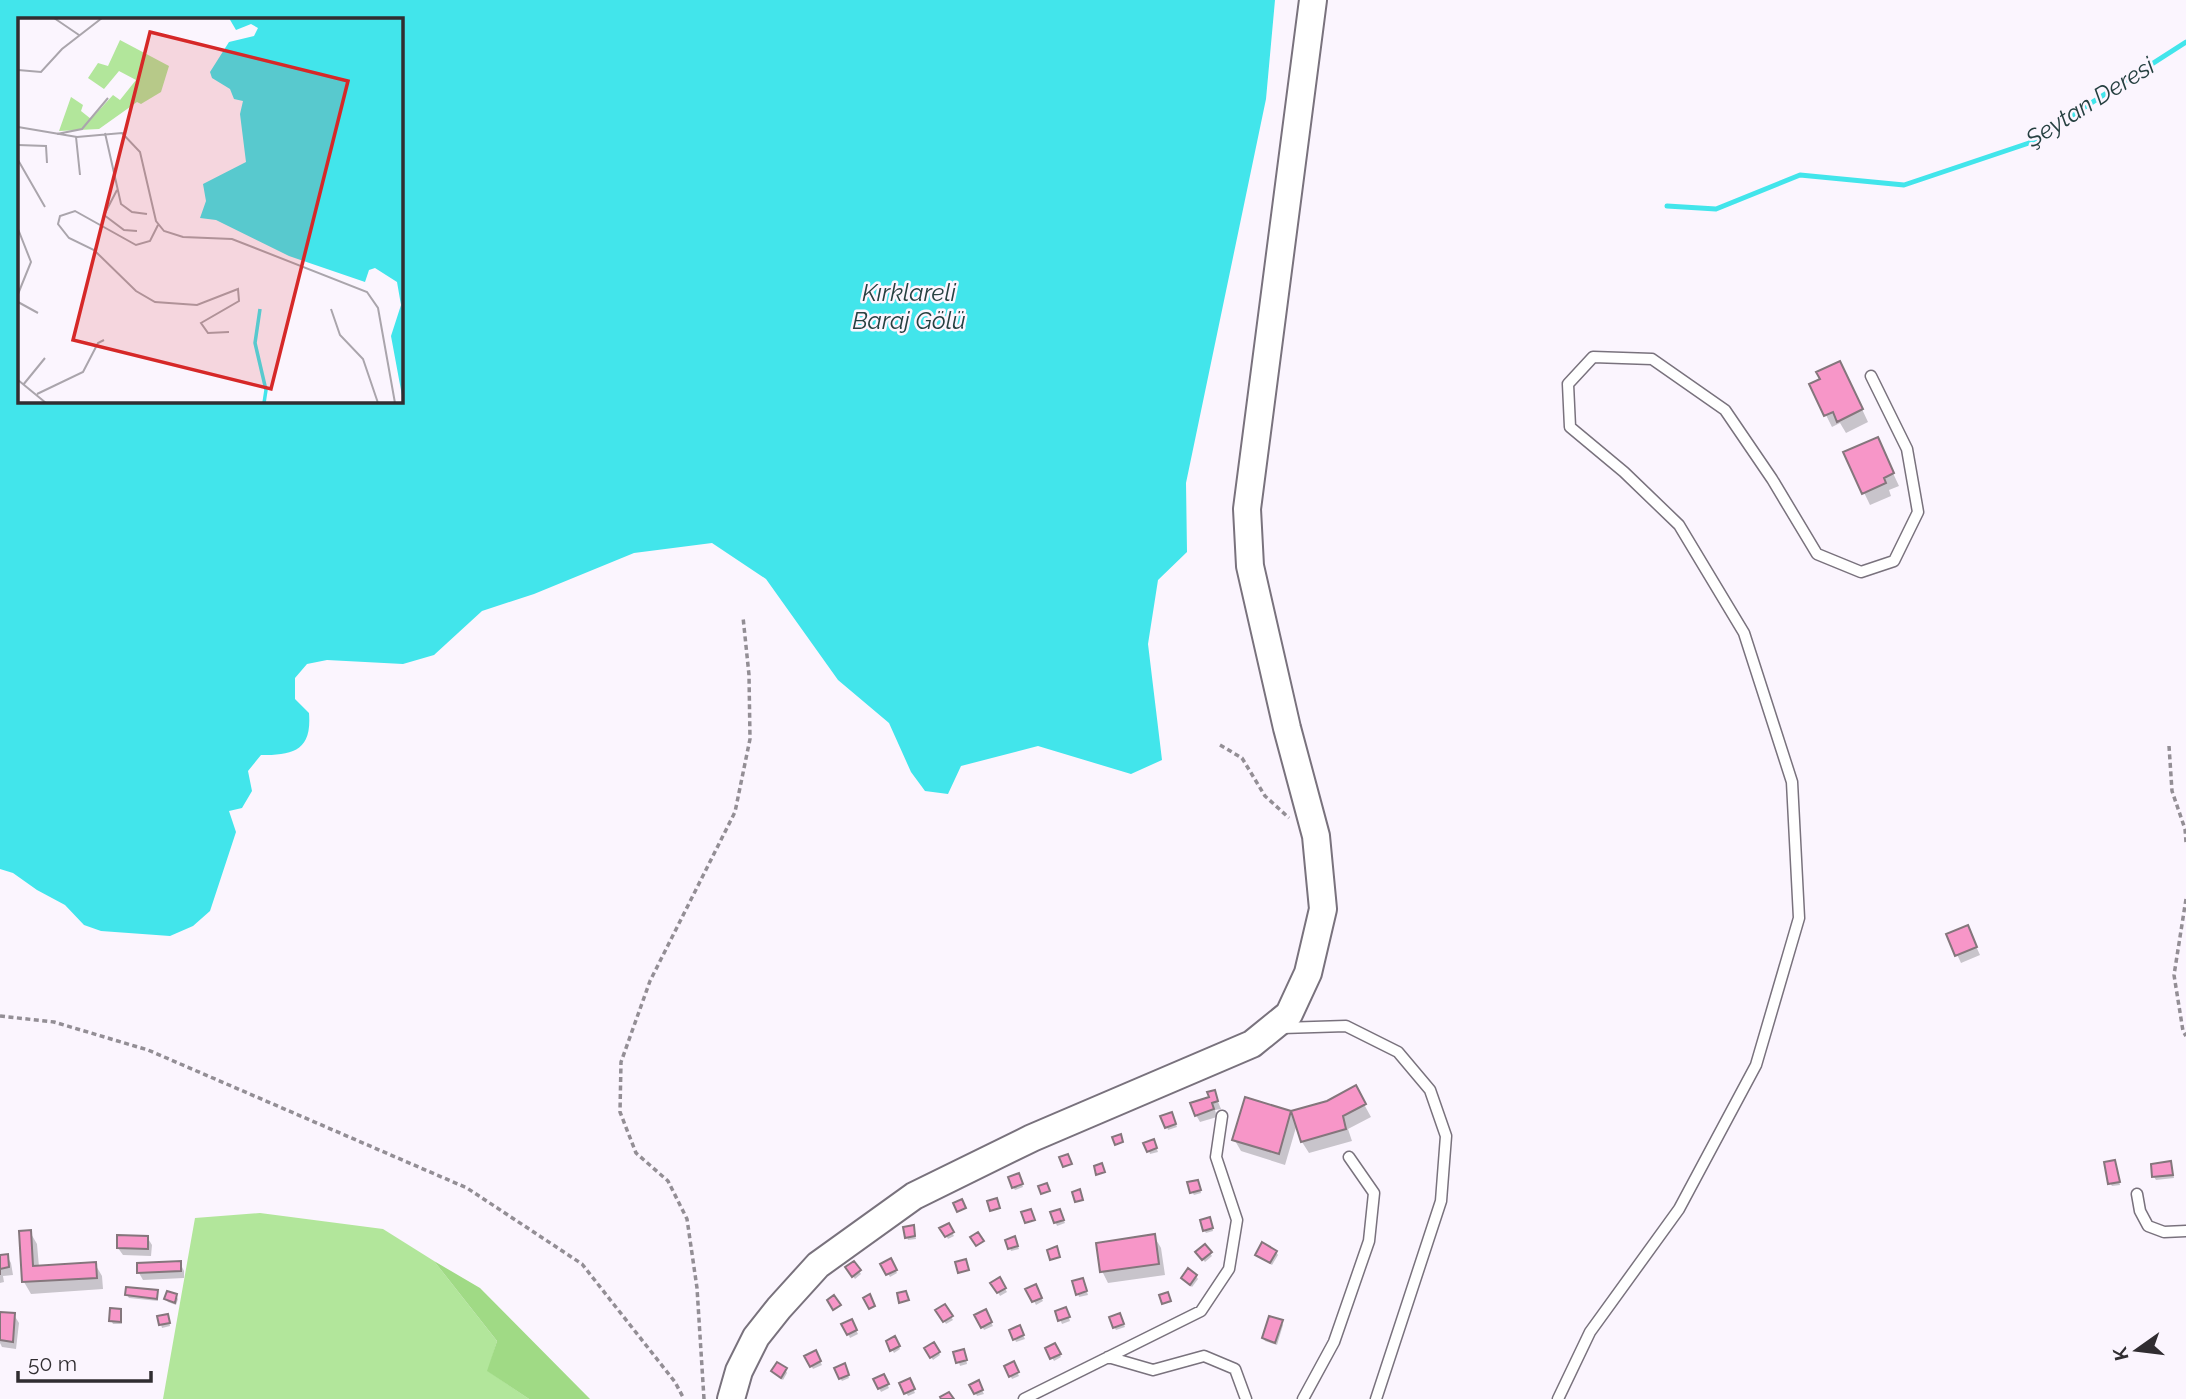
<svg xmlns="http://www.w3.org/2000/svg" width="2186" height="1399" viewBox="0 0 2186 1399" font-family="Raleway,sans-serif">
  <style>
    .green { fill: #b2e69b }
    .forest { fill: #a0da85 }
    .water { fill: #42e5eb; fill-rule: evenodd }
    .shadow { fill: #0003 }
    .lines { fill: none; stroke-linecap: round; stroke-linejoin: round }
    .stream { stroke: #42e5eb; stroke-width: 5 }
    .building { fill: #f796c8; stroke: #84767c; stroke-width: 2 }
    .lane-casing { stroke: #79727d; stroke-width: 13 }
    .secondary-casing { stroke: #79727d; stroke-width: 30 }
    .path { stroke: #938e95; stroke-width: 3.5; stroke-dasharray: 5 3.5; stroke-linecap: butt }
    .lane { stroke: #fff; stroke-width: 10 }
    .secondary { stroke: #fff; stroke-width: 26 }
    .labels { text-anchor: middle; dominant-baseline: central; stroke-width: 5; stroke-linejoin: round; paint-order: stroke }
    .water-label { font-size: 24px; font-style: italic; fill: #264041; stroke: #fbf5fe }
    .inset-river { fill: none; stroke: #42e5eb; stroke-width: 3.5 }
    .inset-road { fill: none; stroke: #aaa5ac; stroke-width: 2 }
    .view { fill: #d62828; fill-opacity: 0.15; stroke: #d62828; stroke-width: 3.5 }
    .inset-edge { fill: none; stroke: #302d31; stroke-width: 3.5 }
  </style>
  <rect width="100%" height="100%" fill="#fbf5fe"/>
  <path class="green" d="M260,1213l123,16 51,32 63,80 -9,30 41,28h-366l32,-181z"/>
  <path class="forest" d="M434,1261l46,27 110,111h-61l-42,-28 10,-30z"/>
  <path class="water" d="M0,0h1275l-9,99 -80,384 1,69 -29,28 -10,64 14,116 -31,14 -93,-28 -77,20 -13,28 -23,-3 -14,-19 -22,-49 -51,-43 -72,-101 -54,-36 -78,10 -100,41 -52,17 -48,44 -31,9 -76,-4 -20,4 -12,14v21l14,14c3,38 -16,42 -48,42l-13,16 4,20 -10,17 -13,3 7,21 -26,79 -17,15 -23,10 -69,-5 -17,-6 -19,-20 -28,-15 -24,-17 -13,-4zM19,19h382v382h-382z"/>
  <path class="shadow" d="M1846,375l22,47 -22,11 -6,-10 -8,4 -6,-12z
    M1877,439l22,47 -10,4 2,6 -21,9 -25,-52z
    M1948,935h23l9,20 -19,8z
    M1355,1088l16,29 -23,12 4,12 -43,12 -7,-11 -5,-18 -12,41 -44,-14 -7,-12 12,-40 45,14 36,-10z
    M1214,1092l7,17 -6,1 2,7 -17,5 -4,-7z
    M1173,1117l4,10 -9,3 -1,-3z
    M1155,1144l3,8 -8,2 -1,-3z
    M2114,1162l6,23 -8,1 -2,-3z
    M2171,1163l3,15 -18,2 -2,-3z
    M1020,1178l3,9 -8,3 -2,-3z
    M1199,1185l2,8 -7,2 -2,-3z
    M1052,1213l9,1 4,9 -8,3z
    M1211,1222l2,9 -7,2 -2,-3z
    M948,1225l6,11 -6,3 -6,-11z
    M914,1230l2,9 -8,1 -1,-3z
    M30,1232l7,12 2,23 56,-3 7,12 1,13 -72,5 -7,-12z
    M1154,1236l7,12 4,27 -57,8 -6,-12z
    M147,1237l5,8 -1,11 -28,-1 -5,-7z
    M1016,1241l3,8 -8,2 -1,-3z
    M1205,1246l7,10 -7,6 -6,-7z
    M1276,1252l2,3 -6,10 -15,-10z
    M7,1256l4,7 2,12 -10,1 1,6 -4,1v-26z
    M890,1261l7,12 -7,4 -7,-12z
    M180,1263l4,8v7l-41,2 -4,-7z
    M854,1263l7,11 -6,5 -8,-11z
    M1196,1276l2,3 -6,8 -9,-9z
    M999,1279l8,13 -7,4 -7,-13z
    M1084,1283l4,12 -9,2 -1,-3z
    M1035,1286l8,15 -7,4 -8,-16z
    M157,1292l1,9 -29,-3 -2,-3z
    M176,1295l2,4 -2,6 -8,-3 -2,-3z
    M944,1306l9,14 -7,4 -8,-14z
    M120,1310l2,14h-9l-2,-4z
    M985,1312l8,14 -9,4 -7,-14z
    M1057,1312h10l3,9 -8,3z
    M0,1314l14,1 5,8 -3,26 -14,-2 -2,-4z
    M159,1318l10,1 1,7 -8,2z
    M1121,1318l4,9 -9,3 -2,-3z
    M851,1321l7,13 -8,4 -6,-13z
    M1281,1322l2,3 -6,20 -12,-4 -2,-3z
    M1019,1327l6,12 -9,3 -5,-11z
    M895,1338l5,11 -6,4 -6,-11z
    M933,1344l7,11 -7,5 -7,-11z
    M1054,1345l7,12 -7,4 -7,-13z
    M815,1352l7,13 -9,4 -7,-12z
    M956,1353l9,1 2,10 -7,2z
    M1013,1364l6,12 -7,3 -6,-12z
    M785,1369l2,4 -4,7 -10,-9z
    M846,1369l3,9 -7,3 -2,-3z
    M883,1376l6,12 -8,4 -6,-12z
    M909,1380l6,13 -7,3 -6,-12z
    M978,1383l6,11 -7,2 -5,-10z"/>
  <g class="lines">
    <path class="stream" d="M1667,206l49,3 84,-34 104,10 125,-42 157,-101"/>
  </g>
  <path class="building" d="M1840,361l23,48 -26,13 -4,-10 -9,4 -15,-32 11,-5 -4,-7z
    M1878,437l16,36 -10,5 2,5 -24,11 -19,-42z
    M1968,925l9,22 -22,9 -9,-22z
    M1356,1085l10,19 -23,12 3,13 -45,13 -10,-31 36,-10z
    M1215,1090l3,11 -6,2 2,6 -19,7 -5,-13 19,-6 -2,-5z
    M1245,1097l46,14 -12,43 -47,-14z
    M1172,1112l4,12 -11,4 -5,-12z
    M1121,1134l2,8 -8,3 -3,-8z
    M1154,1139l3,9 -10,4 -4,-9z
    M1068,1154l4,10 -9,3 -4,-10z
    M2115,1160l5,22 -12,2 -4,-22z
    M2171,1161l2,14 -21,2 -1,-13z
    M1102,1163l3,9 -9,3 -2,-9z
    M1019,1173l4,11 -11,4 -4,-11z
    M1198,1180l3,10 -11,3 -3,-11z
    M1047,1183l3,8 -9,3 -3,-8z
    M1080,1189l3,11 -8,2 -3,-10z
    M997,1198l3,10 -10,3 -3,-10z
    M962,1199l4,9 -9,4 -4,-9z
    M1031,1209l4,11 -10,3 -4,-11z
    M1060,1209l4,11 -10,3 -4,-11z
    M1210,1217l3,11 -10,3 -3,-11z
    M949,1223l5,9 -9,5 -6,-9z
    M914,1225l1,11 -10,2 -2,-11z
    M31,1230l2,36 63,-4 1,16 -75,4 -3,-51z
    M978,1232l6,9 -8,5 -6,-9z
    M1155,1234l4,30 -59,8 -4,-29z
    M117,1235l31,1v13l-31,-1z
    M1015,1236l3,10 -10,3 -3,-9z
    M1262,1242l15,9 -7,12 -15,-8z
    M1205,1244l7,8 -10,8 -7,-8z
    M1057,1246l3,11 -10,3 -3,-10z
    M8,1254l1,13 -9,2v6v-20z
    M891,1258l6,12 -11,5 -6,-11z
    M966,1259l3,11 -11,3 -3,-11z
    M181,1261v10l-44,2v-10z
    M854,1261l7,9 -9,7 -7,-10z
    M1188,1268l9,7 -7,10 -9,-7z
    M1000,1277l6,11 -9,5 -7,-10z
    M1083,1278l4,13 -11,4 -4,-14z
    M1036,1284l6,14 -10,4 -7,-13z
    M126,1287l32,3 -1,9 -32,-4z
    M167,1291l10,3 -2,9 -11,-4z
    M906,1291l3,9 -10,3 -2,-10z
    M1168,1292l3,9 -9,3 -3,-9z
    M870,1294l5,12 -6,3 -6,-11z
    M834,1295l7,10 -8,5 -6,-10z
    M945,1304l8,12 -10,6 -8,-12z
    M1066,1307l4,10 -12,4 -3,-10z
    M110,1308l11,1v13l-12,-1z
    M986,1309l6,13 -11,6 -7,-13z
    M0,1312l15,1 -2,29 -13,-2z
    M1120,1313l4,11 -11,4 -4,-11z
    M168,1314l2,9 -11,2 -2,-9z
    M1269,1316l14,4 -8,23 -13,-5z
    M852,1319l5,11 -10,5 -6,-11z
    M1020,1325l4,10 -11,5 -4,-10z
    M895,1336l5,10 -10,5 -4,-10z
    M934,1342l6,10 -10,6 -6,-10z
    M1055,1343l6,11 -11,5 -5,-11z
    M964,1349l3,11 -11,3 -3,-11z
    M816,1350l5,11 -11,6 -6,-11z
    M1014,1361l5,11 -10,5 -5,-11z
    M777,1362l10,6 -6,10 -10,-7z
    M845,1363l4,12 -10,4 -5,-11z
    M884,1374l5,10 -11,5 -5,-10z
    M910,1378l5,11 -11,5 -5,-11z
    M979,1380l4,10 -9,4 -5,-9z
    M949,1392l5,7h-13l-1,-2z"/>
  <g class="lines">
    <defs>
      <path id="lane" d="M1282,1028l64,-2 52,26 32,38 16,46 -5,65 -65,198
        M2137,1194l3,17 8,15 16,6 22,-1
        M1108,1357l45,13 51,-14 31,13 11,30
        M1024,1399l177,-88 28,-42 8,-49 -21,-63 6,-41
        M1303,1399l31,-57 35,-101 5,-48 -25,-36
        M1558,1399l32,-67 89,-123 77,-144 43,-147 -7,-136 -48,-149 -65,-108 -55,-53 -54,-45 -2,-43 25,-27 59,2 73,51 47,69 45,75 44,18 33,-11 24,-49 -11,-63 -36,-73"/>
      <path id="secondary" d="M731,1399l8,-28 17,-34 23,-29 39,-43 96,-69 118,-58 220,-94 37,-30 19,-41 15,-64 -7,-73 -29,-108 -37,-162 -3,-57 66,-509"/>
    </defs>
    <use href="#lane" class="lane-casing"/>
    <use href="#secondary" class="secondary-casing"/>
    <path class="path" d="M1220,745l22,13 23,38 24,22
      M2169,746l3,45 13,38 1,13
      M2186,899l-12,76 9,56 3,5
      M0,1016l54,6 94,28 319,138 115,76 93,118 9,17
      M704,1399l-7,-111 -10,-69 -19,-38 -32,-28 -16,-41 1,-50 29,-81 85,-169 15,-73 -1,-64 -6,-58"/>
    <use href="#lane" class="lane"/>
    <use href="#secondary" class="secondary"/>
  </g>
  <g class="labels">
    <g class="water-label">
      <text transform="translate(2090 102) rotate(-32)">Şeytan Deresi</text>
      <text x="909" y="292">Kırklareli<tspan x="909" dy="28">Baraj Gölü</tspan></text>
    </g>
  </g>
  <g transform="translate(18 18)">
    <rect width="385" height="385" fill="#fbf5fe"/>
    <path d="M102,22l49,26 -8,26 -20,12 -4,-2 -38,27 -40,2 12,-34 12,8 -2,6 10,8 22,-24 7,5 16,-20 -17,-9 -15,18 -16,-11 10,-15 10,3z" fill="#b2e69b"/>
    <path d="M211,0h174v383l-12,-65 10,-31 -4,-23 -22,-14 -6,2 -4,12 -76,-26 -73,-36 -16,-2 6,-17 -3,-17 43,-22 -6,-48 3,-13 -9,-2 -4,-10 -18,-11 -2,-6 19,-30 25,-6 4,-8 -7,-4 -15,6z" fill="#42e5eb"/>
    <path class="inset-river" d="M242,291l-5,34 11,47 -2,13"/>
    <path class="inset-road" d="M36,0l25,17M0,52l23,2 21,-23 40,-31M0,109l59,10 45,-4 18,19 16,69 8,10 19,6 49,2 135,53 11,16 17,95M87,115l16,71 11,8 15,2M39,116l25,-5 26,-31M58,119l4,38M0,127l28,1 1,17M0,142l27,47M99,172l-13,25 20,15 13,1M140,207l-8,16 -14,4 -61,-34 -15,5 -2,8 11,14 25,12 42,41 19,11 42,3 41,-16 1,12 -38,22 7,10 21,-1M0,211l13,33 -13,32M0,284l20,11M313,291l9,26 23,24 15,44M0,362l28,23M5,367l22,-27M19,376l46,-22 15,-29 6,-3"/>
    <path class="view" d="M132,14l198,49 -77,308 -198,-49z"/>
    <rect width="385" height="385" class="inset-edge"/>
  </g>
  <g transform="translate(2137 1350) rotate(256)" stroke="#fbf5fe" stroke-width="5" paint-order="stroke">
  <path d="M0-5L12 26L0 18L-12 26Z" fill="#302d31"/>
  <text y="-10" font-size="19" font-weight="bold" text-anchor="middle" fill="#302d31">K</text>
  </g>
  <path d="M18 1371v10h133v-10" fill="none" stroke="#302d31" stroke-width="3.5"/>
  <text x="28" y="1371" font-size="21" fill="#302d31" stroke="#fbf5fe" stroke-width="5" paint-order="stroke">50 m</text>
</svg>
